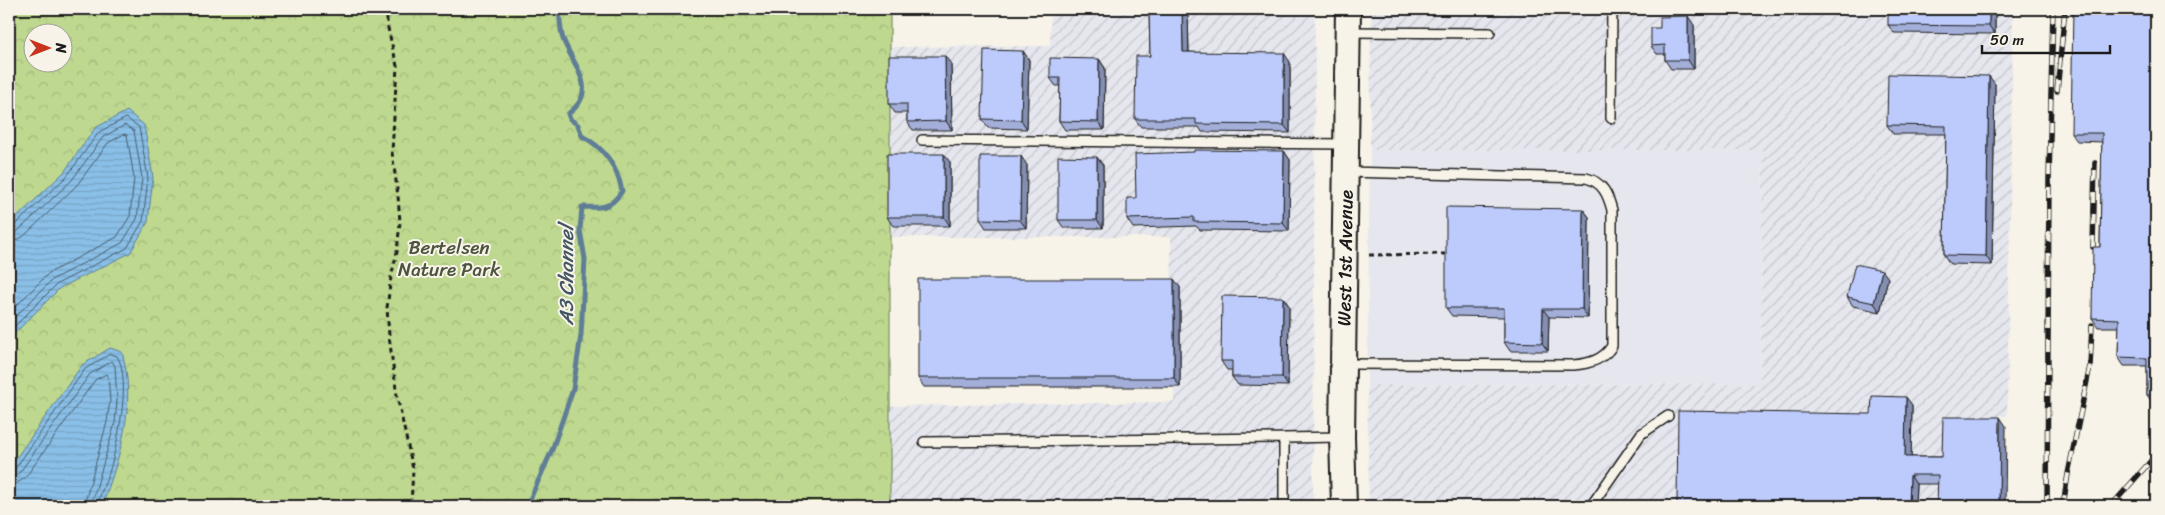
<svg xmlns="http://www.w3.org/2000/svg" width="2165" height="515" viewBox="0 0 2165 515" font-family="Sriracha,sans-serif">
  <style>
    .built { fill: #e6e7ee }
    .industrial { fill: url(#industrial-furrows) }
    .park { fill: url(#park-crowns); stroke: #6d7a56; fill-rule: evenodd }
    .water { fill: url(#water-rules); stroke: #5e7e96 }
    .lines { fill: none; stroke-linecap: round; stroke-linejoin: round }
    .shore { stroke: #485d6d; stroke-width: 1 }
    .stream { stroke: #5e7e96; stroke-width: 5 }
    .service-casing { stroke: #1c1c1c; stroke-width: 12 }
    .tertiary-casing { stroke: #1c1c1c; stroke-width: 28 }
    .path { stroke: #1c1c1c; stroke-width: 3; stroke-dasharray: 5 4; stroke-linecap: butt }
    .service { stroke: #f7f3e8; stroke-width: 9 }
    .tertiary { stroke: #f7f3e8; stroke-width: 24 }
    .rail-casing { stroke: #1c1c1c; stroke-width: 5.5 }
    .rail { stroke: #f7f3e8; stroke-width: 4; stroke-dasharray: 11; stroke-linecap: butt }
    .wall { fill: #a3afd9; stroke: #1c1c1c }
    .shaded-wall { fill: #848eb0; stroke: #1c1c1c }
    .building { fill: #bdcbfc; stroke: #1c1c1c }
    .labels { text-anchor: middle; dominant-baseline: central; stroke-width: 4; stroke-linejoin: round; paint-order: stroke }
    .park-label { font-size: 19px; fill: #4d543e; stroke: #f7f3e8 }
    .street-label { font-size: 19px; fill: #1c1c1c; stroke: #f7f3e8 }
    .water-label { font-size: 20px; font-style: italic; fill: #425563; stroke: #f7f3e8 }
  </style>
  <defs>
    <pattern id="industrial-furrows" width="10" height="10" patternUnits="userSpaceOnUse" patternTransform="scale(1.25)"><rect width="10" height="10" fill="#e6e7ee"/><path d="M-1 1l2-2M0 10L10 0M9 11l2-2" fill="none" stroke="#c5c6cc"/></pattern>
    <pattern id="park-crowns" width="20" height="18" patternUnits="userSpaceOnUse" patternTransform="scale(1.25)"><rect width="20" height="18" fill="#bed88f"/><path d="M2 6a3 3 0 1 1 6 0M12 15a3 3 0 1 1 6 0" fill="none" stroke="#a3b97b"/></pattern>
    <pattern id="water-rules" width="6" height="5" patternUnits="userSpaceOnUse" patternTransform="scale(1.25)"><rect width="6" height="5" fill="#8abfe7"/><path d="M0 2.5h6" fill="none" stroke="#76a4c6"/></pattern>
  </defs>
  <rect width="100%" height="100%" fill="#f7f3e8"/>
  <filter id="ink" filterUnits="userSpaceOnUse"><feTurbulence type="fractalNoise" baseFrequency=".02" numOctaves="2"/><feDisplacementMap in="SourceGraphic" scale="10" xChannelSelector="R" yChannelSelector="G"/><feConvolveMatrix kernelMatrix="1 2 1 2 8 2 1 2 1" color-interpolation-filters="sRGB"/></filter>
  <g filter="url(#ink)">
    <path class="built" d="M1763,149l-3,235 -393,1 3,-235z"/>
    <path class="industrial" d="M1051,9h264l-2,497h-423v-100l284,-4 -3,-165h-281v-190l160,-1z
      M1371,9h642l-6,407h-7l-1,90h-630l-2,-121 393,-1 3,-234h-393z"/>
    <path class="park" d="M9,9h881v497h-881zM32,32h30v30h-30z"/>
    <path class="water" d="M127,111l17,14 9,52 -5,45 -18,31 -70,35 -51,51v-114l55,-53 31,-44z
      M110,348l12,4c15,52 -2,105 -20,154h-93v-38l73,-103z"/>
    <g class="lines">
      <path class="shore" d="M9,228l5,-2 53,-50 32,-44 27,-14 13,9 9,51 -5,43 -16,27 -70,36 -48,48
        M9,234l9,-3 54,-51 31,-43 22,-12 9,6 8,47 -5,41 -15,24 -69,36 -44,44
        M9,242l8,-2 7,-4 53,-51 31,-42 16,-9 3,1 7,43 -4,38 -13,21 -68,36 -40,40
        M9,471l6,-2 70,-100 25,-15 7,2c15,24 0,90 -8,117 -4,11 -10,22 -11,33
        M9,477l6,-1 5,-4 70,-98 22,-13 3,5 2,35 -2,22 -24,83
        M9,485l8,-2 8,-5 70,-98 11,-6 2,2 2,24 -3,22 -23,84"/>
      <path class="stream" d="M527,506l25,-56 21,-61 8,-54 4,-76 -5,-29 2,-23c20,1 28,2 40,-16 -5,-25 -17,-43 -40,-55l-4,-11 -8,-6 -2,-5c32,-24 6,-47 -5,-75 -3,-9 -3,-21 -4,-30"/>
      <defs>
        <path id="service" d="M1348,32l142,1
          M1611,118l1,-109
          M922,140l424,4
          M1344,364l229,1c16,-1 30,-5 39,-19v-136c-4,-15 -9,-28 -26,-32l-239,-6
          M924,442l360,-4
          M1284,506v-68l57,-1
          M1591,506l50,-72 27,-18"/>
        <path id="tertiary" d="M1344,506l-2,-69 6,-428"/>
      </defs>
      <use href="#service" class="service-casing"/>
      <use href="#tertiary" class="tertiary-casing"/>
      <path class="path" d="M387,9v15l10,42 -5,86 6,44 2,26 -3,30 -6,25 -4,31 2,28 8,60 16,73 -2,37
        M1369,255l76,-1"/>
      <use href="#service" class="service"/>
      <use href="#tertiary" class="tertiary"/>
      <defs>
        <path id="rail" d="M2057,91l8,-82
          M2093,247l2,-84
          M2047,506l2,-327 4,-170
          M2063,506l5,-32 22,-108 2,-41
          M2111,506l45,-51"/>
      </defs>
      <use href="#rail" class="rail-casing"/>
      <use href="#rail" class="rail"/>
    </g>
    <path class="wall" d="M1149,9h39l1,43 101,10v71l-88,-1 -3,-5h-58l-6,-8 15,-63z
      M1215,9h30l-29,1z
      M1995,9v25l-101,-1 -6,-8z
      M2156,9v394h-3l-6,-8v-29h-23l-6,-9 1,-30h-21l-6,-9 8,-71 2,-105 -25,-1 -6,-8z
      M1694,25v44h-23l-6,-9v-6h-8l-6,-8 9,-18z
      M1023,51l6,9 -2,69 -39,-1 -6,-9z
      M1099,59l6,9 -1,62h-39l-6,-9 1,-35h-4l-6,-8z
      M951,64l1,66h-39l-6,-8v-9h-12l-6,-9z
      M1995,84l-3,181 -42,-1 -6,-9 2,-121h-53l-6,-9z
      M1284,151l6,9 -1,71 -89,-1 -4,-4 -63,2 -6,-9 9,-21z
      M950,162v64h-57l-6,-9z
      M1027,165l-1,63h-40l-6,-9z
      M1103,165v63h-39l-6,-8z
      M1583,209l6,8 -1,101 -39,-1 -1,34h-38l-6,-9v-25l-52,-1 -6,-8z
      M1888,278l-8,34 -27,-6 -6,-9z
      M1180,287v100h-256l-6,-9z
      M1283,297l6,9 -1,80 -50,-1 -6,-8v-7h-5l-6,-9z
      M1912,405l-1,52h31l64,-31 -68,58h-22l-1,22 -44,-92z"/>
    <path class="shaded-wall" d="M1182,9h6l1,52 -6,-9z
      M1989,9h6v25l-6,-8z
      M1688,16l6,9v44l-6,-9z
      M1023,51l6,9 -2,69 -6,-9z
      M1284,53l6,9v71l-6,-8z
      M945,56l6,8 1,66 -6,-9z
      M1099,59l6,9 -1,62 -6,-8z
      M1989,76l6,8 -3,181 -6,-9z
      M1284,151l6,9 -1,71 -6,-8z
      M944,154l6,8v64l-6,-9z
      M1021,156l6,9 -1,63 -6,-8z
      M1097,157l6,8v63l-6,-8z
      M1583,209l6,8 -1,101 -6,-9z
      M1882,270l6,8 -8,34 -6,-9z
      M1174,279l6,8v100l-6,-9z
      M1283,297l6,9 -1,80 -6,-9z
      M1543,309l6,8 -1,34 -6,-8z
      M1906,397l6,8 -1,60 -6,-8z
      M2000,417l6,9 -1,80h-6z
      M1910,475l6,9 -1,22h-6z"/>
    <path class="building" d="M1149,9h33l1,43 101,1v72l-88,-1v-5h-61l1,-63h14z
      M1888,9h101v17l-101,-1z
      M2073,9h83v386h-9v-37l-29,-1 1,-38 -27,-1 1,-71h7l2,-114h-31z
      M1688,16v44h-23v-15l-14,1v-18h9v-11z
      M984,50l39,1 -2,69 -39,-1z
      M889,56h56l1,65 -39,1v-18h-18z
      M1050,58l49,1 -1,63 -39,-1 1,-43h-10z
      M1888,74l101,2 -3,180 -42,-1 2,-129 -59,-1z
      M1194,150l90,1 -1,72 -89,-1v-5l-67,2v-21h9l-1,-44 59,-2z
      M887,154h57v63h-57z
      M980,156h41l-1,64 -40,-1z
      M1058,156l39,1v63h-39z
      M1446,207l137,2 -1,100h-39l-1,34 -38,-1v-34h-58z
      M1855,264l27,6 -8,33 -27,-6z
      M918,279h256v99h-256z
      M1222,296l61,1 -1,80h-50v-16h-11z
      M1872,396l34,1 -1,60h37l1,-40h57l-1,89h-62l1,-31h-28l-1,31h-232l1,-95 193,3z"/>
  </g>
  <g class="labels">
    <g class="park-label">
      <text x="449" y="247">Bertelsen<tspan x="449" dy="22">Nature Park</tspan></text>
    </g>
    <g class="street-label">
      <text transform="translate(1345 258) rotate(-89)">West 1st Avenue</text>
    </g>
    <g class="water-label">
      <text transform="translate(566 275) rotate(-90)">A3 Channel</text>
    </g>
  </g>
  <rect width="2165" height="515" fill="none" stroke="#f7f3e8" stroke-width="30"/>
  <rect x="15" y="15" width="2135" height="485" fill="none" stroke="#1c1c1c" stroke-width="2" filter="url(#ink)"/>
  <g transform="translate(48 48) rotate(90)"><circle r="24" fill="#f7f3e8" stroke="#9f9d96"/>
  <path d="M0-4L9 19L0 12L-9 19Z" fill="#c8321e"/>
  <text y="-8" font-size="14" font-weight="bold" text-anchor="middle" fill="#1c1c1c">N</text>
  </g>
  <path d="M1982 45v8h128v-8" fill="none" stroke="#1c1c1c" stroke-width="2.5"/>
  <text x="1990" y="45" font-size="15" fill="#1c1c1c" stroke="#f7f3e8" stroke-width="4" paint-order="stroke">50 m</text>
</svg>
